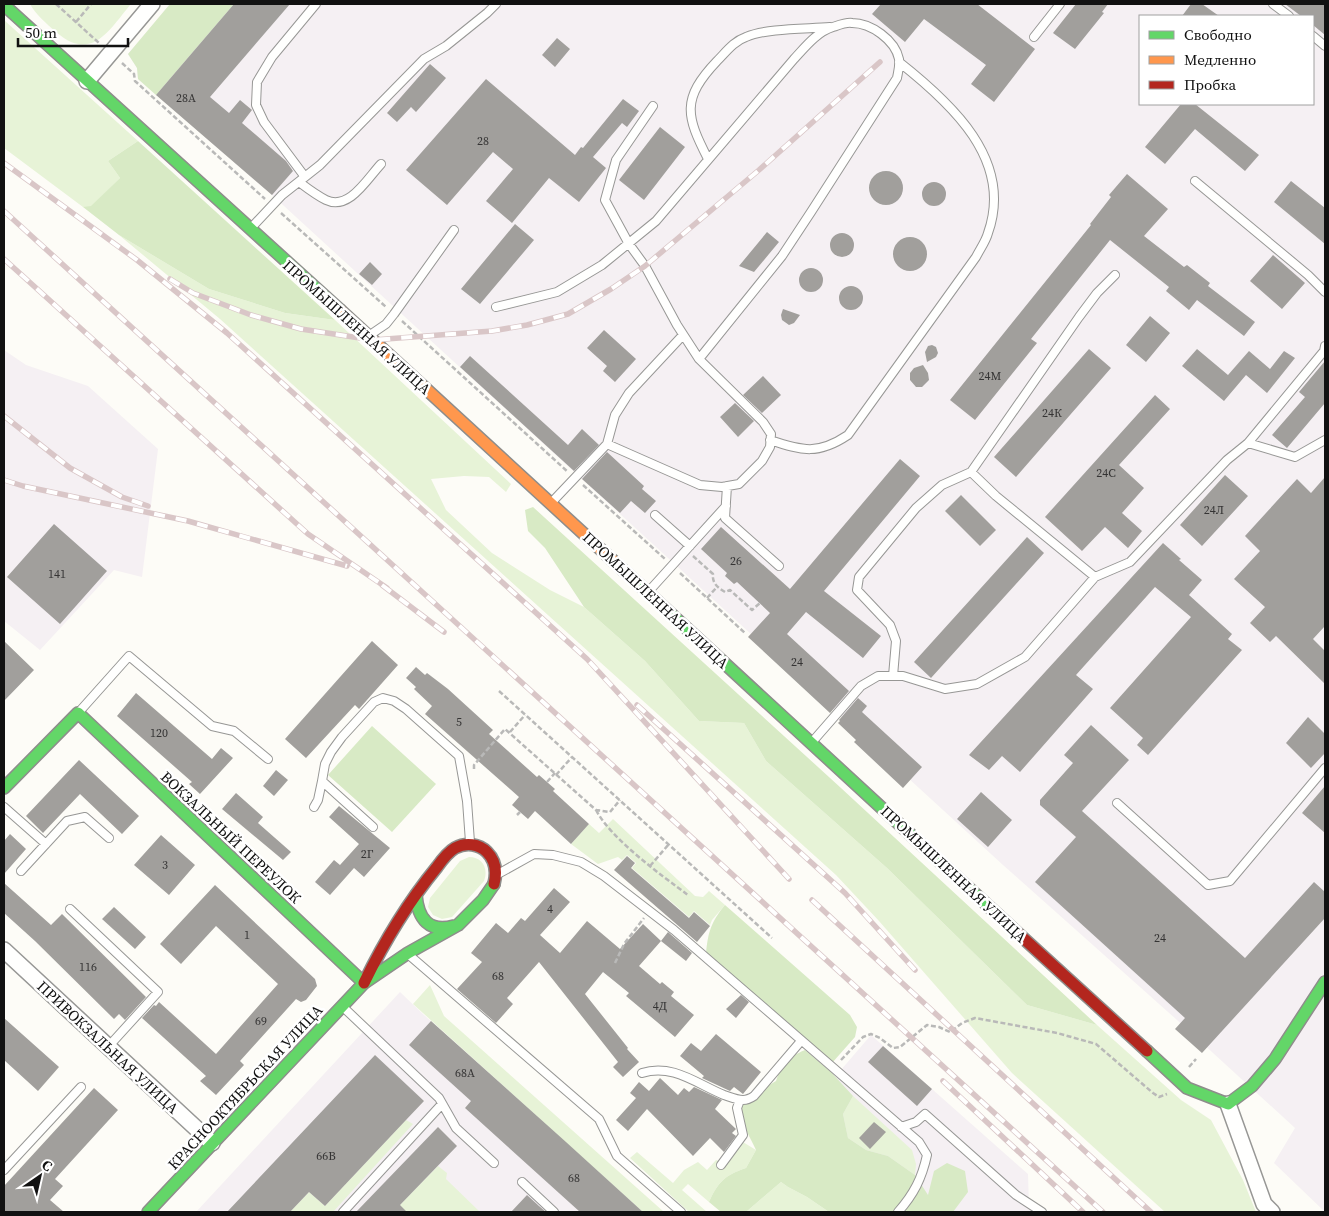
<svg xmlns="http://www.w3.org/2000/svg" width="1329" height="1216" viewBox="0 0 1329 1216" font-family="'Source Serif 4',serif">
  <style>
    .industrial { fill: #f5f0f3; fill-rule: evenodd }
    .green { fill: #e7f3d7 }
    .forest { fill: #d8eac5 }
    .building { fill: #a19f9c }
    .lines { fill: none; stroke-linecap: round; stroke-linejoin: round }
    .lane-casing { stroke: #979795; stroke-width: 10 }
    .street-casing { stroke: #979795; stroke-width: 18 }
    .fast-casing { stroke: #8e8d8b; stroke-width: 14 }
    .slow-casing { stroke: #8e8d8b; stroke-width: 14 }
    .jam-casing { stroke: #8e8d8b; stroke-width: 14 }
    .path { stroke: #b9b9b8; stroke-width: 2.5; stroke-dasharray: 5 2.5; stroke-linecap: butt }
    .lane { stroke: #fffffe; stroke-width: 8 }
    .street { stroke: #fffffe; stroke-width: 15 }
    .fast { stroke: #63d668; stroke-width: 11 }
    .slow { stroke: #ff974d; stroke-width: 11 }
    .jam { stroke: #b3261e; stroke-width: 11 }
    .rail-casing { stroke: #d9c6c7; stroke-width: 5.5 }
    .rail { stroke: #fff; stroke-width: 4; stroke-dasharray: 11; stroke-linecap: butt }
    .labels { text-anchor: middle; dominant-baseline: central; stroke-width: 5; stroke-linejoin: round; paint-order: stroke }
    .number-label { font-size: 12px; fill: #353434 }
    .street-label { font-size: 15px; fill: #111; stroke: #fff }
  </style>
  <rect width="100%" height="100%" fill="#fdfcf7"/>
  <path class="industrial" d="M170,4h1155v1208l-51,-49 21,-35 -118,-108 -174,-155 -731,-670 -134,-116 -1,-11 -9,-14zM1140,16h173v88h-173z
    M4,350l22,15 62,21 70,63 -16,128 -28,-7 -74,80 -36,-29z
    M400,992l24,23 219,197h-447z
    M871,1035l157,139 1,33 6,5h-201v-134z"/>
  <path class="green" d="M30,4h101c-22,26 -39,59 -75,28 -10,-9 -20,-17 -26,-28z
    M4,20l134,121 -30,20 12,17 -29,29h-8l-79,-59z
    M119,235l90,54 76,24 50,7 176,164 -5,8 -17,-15 -25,-1 -33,3 15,31 46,43 58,37 34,17 61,54 54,60 45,2 22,38 121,107 140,137 70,20 84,75 30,20 32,60 13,32h-91l-153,-139 -133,-152 -43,-46 -616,-556z
    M613,819l82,77 8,1 6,-6 16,14 -13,15 -2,5 -16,-14 -5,6 -57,-49 4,-5 -9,-8 -5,5 -4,-3 -20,7 -27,-20 18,-20 10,9z
    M469,857c13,0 20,11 15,24l-32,36 -10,2 -9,-4 -5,-8 2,-9 30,-37z
    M430,985l14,31 220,196h-21l-230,-208z
    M853,1096l59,54 4,14 -1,11 -27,-19 -22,-6 -18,-12 -5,-24z
    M406,1120l7,4 -80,88h-43l19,-20 16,14z
    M738,1139l18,11 -10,18c-21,7 -28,14 -37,34l-21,-18 -6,6 25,22h-18l-59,-54 7,-6 36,31 11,-13 14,-8 9,8 9,-10 3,1z
    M438,1166l9,7 -1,6 34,33h-87z
    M781,1182l7,5 19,10 22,15h-83z"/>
  <path class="forest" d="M170,4h64l-78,91 -18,-16 -1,-11 -9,-14z
    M138,141l197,179 -50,-7 -76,-24 -90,-54 -36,-28 8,-1 29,-28 -12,-17z
    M533,507l308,281 256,237 -70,-20 -140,-137 -121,-107 -22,-38 -45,-2 -54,-60 -61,-54 -39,-59 -17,-17 -3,-21z
    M372,726l64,58 -44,48 -64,-57z
    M725,905l125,110 7,12 -2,10 -23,26 -126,-109c2,-22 5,-32 19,-49z
    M805,1050l26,22 22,24 -10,18 5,24 18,12 22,6 27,19 13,20 6,-24 13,-8 18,8 3,21 -15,20h-124l-22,-15 -19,-10 -7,-5 -35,30h-25l-12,-10c9,-20 16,-27 37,-34l10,-18c-6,-13 -18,-31 -14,-46l11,-5 13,-12 10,-6c6,-17 12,-24 29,-31z"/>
  <path class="building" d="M234,4h56l-80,93 19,16 11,-13 12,10 -10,13 44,38 7,10 -21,24 -116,-100z
    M881,4h96l58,45 -41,53 -23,-18 15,-19 -62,-46 -19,23 -33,-28z
    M1076,4h32l-6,8 2,1 -29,36 -22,-16z
    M1191,4h11l17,12h-37z
    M1285,4h40v31l-12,-10v-9h-12z
    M557,38l13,11 -15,18 -13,-12z
    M430,64l16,14 -30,34 -5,-5 -14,15 -10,-9z
    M486,79l89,76 6,-8 2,1 40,-49 16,12 -12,16 -5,-4 -29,34 13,11 -27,34 -30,-24 -37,45 -26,-22 27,-32 -20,-17 -46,53 -41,-35z
    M1181,104h14l64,51 -14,16 -50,-42 -30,35 -20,-17z
    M660,127l25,20 -41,53 -25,-20z
    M869 188a17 17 0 1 1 34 0a17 17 0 1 1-34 0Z
    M1127,174l41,35 -24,27 40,31 3,-2 23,18 -2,3 47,36 -11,14 -47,-36 -8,10 -23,-19 3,-4 -59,-47 -79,99 6,4 -62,77 -25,-20 141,-175 -1,-1 21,-27 -2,-2z
    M1291,181l34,27v36l-51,-42z
    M922 194a12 12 0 1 1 24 0a12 12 0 1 1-24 0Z
    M515,224l19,16 -54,64 -19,-15z
    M767,232l12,10 -25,30 -15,-6z
    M830 245a12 12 0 1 1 24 0a12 12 0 1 1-24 0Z
    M893 254a17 17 0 1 1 34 0a17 17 0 1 1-34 0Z
    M1273,255l32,28 -23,26 -32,-28z
    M370,262l12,12 -10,11 -13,-11z
    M799 280a12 12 0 1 1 24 0a12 12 0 1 1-24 0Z
    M839 298a12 12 0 1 1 24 0a12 12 0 1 1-24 0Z
    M783,309l17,6 -6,8 -5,2 -7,-5 -1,-5z
    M1150,316l20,17 -24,29 -20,-17z
    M604,330l32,29 -21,23 -12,-11 4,-5 -20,-18z
    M928,346l4,-1 4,2 2,6 -2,4 -9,5 -2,-10z
    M1089,349l22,19 -95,109 -22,-20z
    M1197,349l31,26 21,-24 21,18 14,-18 11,7 -28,35 -21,-18 -22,26 -42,-35z
    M470,356l98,89 14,-16 17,16 -25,26 -114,-104z
    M1325,361v42l-38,45 -15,-13 33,-38 -6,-5z
    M923,365l5,8 1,7 -7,7h-6l-6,-7v-7l4,-5z
    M763,376l18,19 -19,18 -19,-18z
    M1155,395l15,14 -51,56 25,23 -22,25 20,18 -14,17 -23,-21 -23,24 -37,-34z
    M735,403l19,18 -16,16 -18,-20z
    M607,452l37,34 -2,3 14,12 -11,12 -14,-12 -11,12 -38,-34z
    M900,459l20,17 -96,115 57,45 -18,22 -57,-46 -19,22 62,57 -19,22 -82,-76 22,-24 -33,-31 -3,2 -9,-8 2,-3 -26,-24 20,-22 69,62z
    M1225,475l23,21 -46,50 -22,-21z
    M1325,477v149l-12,13 12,12v33l-49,-48 -6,6 -20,-19 15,-16 -31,-28 26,-28 -15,-15 52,-57 14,14z
    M961,495l35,35 -16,16 -35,-35z
    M54,524l53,47 -47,53 -53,-47z
    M1027,537l17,16 -113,125 -17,-16z
    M1163,543l18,16 -2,1 23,20 -13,15 43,39 -4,5 14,11 -94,105 -11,-10 6,-7 -33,-30 81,-91 -36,-30 -79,88 17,14 -73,83 -18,-16 -13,14 -20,-15z
    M4,641l30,29 -30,31z
    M372,641l26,24 -39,44 -4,-4 -49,53 -21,-19z
    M416,667l9,8 2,-2 21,16 45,41 -4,4 48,43 2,-2 16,14 -2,2 36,33 -18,20 -36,-33 -7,8 -16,-14 7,-8 -94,-83 7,-8 -18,-17 2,-2 -10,-9z
    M136,693l76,66 9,-11 12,10 -33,36 -11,-10 3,-2 -75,-66z
    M858,698l9,8 -5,6 60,55 -19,21 -49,-46 2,-2 -18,-17 2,-2 -1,-1z
    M1308,717l17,17v19l-14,15 -25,-25z
    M1091,725l38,35 -47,51 163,147 69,-76 11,10v26l-123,135 -27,-24 10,-11 -150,-136 41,-45 -36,-32v-5l33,-37 -9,-8z
    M79,760l60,56 -17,18 -42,-40 -37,39 -17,-17z
    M276,770l12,10 -14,16 -11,-10z
    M1325,786v47l-23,-20z
    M981,792l31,28 -24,27 -31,-28z
    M236,793l27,24 -5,6 33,29 -8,8 -61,-51z
    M339,806l51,42 -26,29 -10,-9 -24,27 -15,-13 19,-22 6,5 19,-21 -30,-27z
    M10,834l16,15 -22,25v-33z
    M161,835l34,30 -26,30 -35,-30z
    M627,856l8,7 -4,5 58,50 5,-6 16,14 -13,16 -83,-72z
    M4,883l47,42 11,-11 84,83 -21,23 -6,-6 -5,5 -79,-78 -31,-28z
    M215,885l100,94 2,7 -11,14 -5,2 -5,-3 -56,62 4,4 -28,30 -16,-14 6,-5 -64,-58 12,-13 2,1 3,-4 57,52 62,-70 -62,-58 -35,38 -21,-20z
    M554,888l16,14 -30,33 20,18 27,-32 33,28 23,-25 18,17 -22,25 21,18 2,-2 12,10 -3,4 23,19 -19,22 -49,-41 3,-3 -26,-21 -18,22 43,54 -1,1 12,13 -16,15 -10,-10 5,-5 -79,-100 -32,36 6,6 -17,19 -39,-34 25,-27 -11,-9 25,-30 12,10 13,-15 4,3z
    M114,907l32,30 -11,12 -33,-30z
    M668,932l24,21 -6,8 -25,-20z
    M741,995l8,7 -13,16 -10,-9z
    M4,1018l55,49 -21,24 -34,-31z
    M431,1021l135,121 77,70h-63l-115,-104 6,-7 -62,-56z
    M716,1034l45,38 -18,22 -9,-7 -4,4 -28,-13 2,-2 -24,-20 11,-13 10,8z
    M883,1046l49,43 -15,17 -49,-44z
    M375,1055l49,46 -18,19 -81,86 -16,-14 -19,20h-63z
    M660,1078l18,17 6,-7 5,4 5,-5 28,13 -7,9 21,20 -4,4 4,3 -12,16 -14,-14 -17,18 -46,-47 -19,22 -12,-11 20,-22 -6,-5 9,-11 10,9z
    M94,1088l24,22 -63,69 8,7 -13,14 14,12h-60v-26z
    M874,1122l12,10 -16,17 -11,-11z
    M438,1127l19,19 -57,59 7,7h-51z
    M527,1195l12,11 7,6h-35z"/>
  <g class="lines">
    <defs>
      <path id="lane" d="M1273,4l16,12
        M1313,36l12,10
        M1034,37l26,-33
        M708,159c-22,-43 -27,-60 9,-98 9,-9 17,-20 29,-24 21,-9 60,-8 84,-10
        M305,177l-41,-55 -8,-17 1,-23 15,-25 44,-53
        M1195,181l113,94 17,17
        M299,182c8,6 17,13 27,18 23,11 41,-21 55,-36
        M251,228l31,-33 38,-30 104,-106 22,-13 41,-33 9,-9
        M496,307l61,-15 45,-27 54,-44 138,-162c12,-13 23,-27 39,-32 6,-2 14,-5 19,-4 19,0 43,17 47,36 1,7 -1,13 -2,19l-86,134 -29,44 -83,103
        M370,335l16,-11 8,-10 60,-84
        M770,440c33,11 48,15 78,-5l128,-178c4,-8 10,-16 12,-24 26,-73 -37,-130 -89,-171
        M1248,443l47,14 30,-17
        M607,444l93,41 22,2 17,-3 23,-23 8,-14 1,-13 -8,-12 -64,-63 -22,-34 -32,-59 -16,-22 -24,-44 11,-40 37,-54
        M971,472l25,24 99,81
        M727,486l-2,32 54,48
        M552,502l55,-58 8,-29 14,-22 54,-58
        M655,515l35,31
        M649,591l77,-85
        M893,676l3,-35 -6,-16 -33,-35 2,-13 57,-69 26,-23 29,-13 108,-155 18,-24 18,-18
        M79,712l50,-56 83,70 22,5 34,28
        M813,741l48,-55 17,-10h25l42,13 32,-5 48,-27 70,-80 35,-15 97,-102 21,-17 76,-92 1,-5
        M1117,803l91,82 22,-4 95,-113
        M4,807l42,37
        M314,807l4,-7 4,-19
        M373,827l-51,-46 3,-17 6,-12 11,-15 32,-35 9,-4 11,3 12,8 53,47 8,45 3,41
        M21,871l46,-50 18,-4 24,21
        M498,874l36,-20 19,1 28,7 23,14 70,54 245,212 8,13c-5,23 -13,39 -29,57
        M70,909l88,83 -50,55
        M409,955l190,164 18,37 64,56
        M343,1007l96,91 17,30 38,35
        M642,1073c30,-10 55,11 82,22 6,2 13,5 19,5 3,0 8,-2 11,-4l47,-55
        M901,1127l15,-5 9,-8 91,81 26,17
        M721,1165l22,-30 -6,-27 3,-8
        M4,1170l77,-83
        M522,1182l32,30
        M343,1212l99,-108"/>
      <path id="street" d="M87,81l65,-77
        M4,950l208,193
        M1228,1104l36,100 8,8"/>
      <path id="fast" d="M4,5l336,305
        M621,568l377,347
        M4,788l74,-75 286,270
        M416,895c2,24 13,38 38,31
        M1147,1051l40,37 41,16 24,-18 23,-27 50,-77
        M148,1212l216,-229 44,-30 50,-28 25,-25 11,-16"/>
      <path id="slow" d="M340,310l281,258"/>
      <path id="jam" d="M998,915l149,136
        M364,983c19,-39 46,-83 73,-116 5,-7 11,-15 18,-19 11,-6 24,-4 32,4 9,9 10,20 7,32"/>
    </defs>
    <use href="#lane" class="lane-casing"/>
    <use href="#street" class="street-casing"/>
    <use href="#fast" class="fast-casing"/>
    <use href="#slow" class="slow-casing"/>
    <use href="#jam" class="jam-casing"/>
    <path class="path" d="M56,4l43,39
      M76,22l15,-18
      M122,63l12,11 1,7 130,118
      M281,213l105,94
      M402,321l166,151
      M583,485l82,74
      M693,556l20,18c-1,9 4,13 12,18l5,-2 22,20 8,-7
      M680,573l66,61
      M707,598l10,-11
      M499,691l273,247
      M510,732l15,-17
      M474,769v-4l31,-36 91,81 14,2 10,-12
      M556,775l16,-18
      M547,782l8,-9
      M596,810c15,29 65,65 92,85
      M517,815l3,-3
      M650,866l19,-22
      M615,963l9,-19 20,-26
      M841,1060l22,-23 8,-3 9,4 13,10 7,-1 27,-22 12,2 11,5 12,-9 13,-5 82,15 39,11 57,49 6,4 8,-3
      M1189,1067l7,-8"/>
    <use href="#lane" class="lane"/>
    <use href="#street" class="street"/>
    <use href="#fast" class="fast"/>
    <use href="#slow" class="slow"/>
    <use href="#jam" class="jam"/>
    <defs>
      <path id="rail" d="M4,163l133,97 90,73 360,326 202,220
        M4,211l1099,1001
        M4,259l304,275 79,54
        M170,279l23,14 58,22 50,14 72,11 119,-9 35,-6 41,-11 43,-25 34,-23 114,-96 121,-108
        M4,416l66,52 52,29 26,9
        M4,480l19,6 165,35 159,45
        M382,585l62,47
        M637,705l208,188 70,77
        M812,900l339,312
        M943,1081l140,131"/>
    </defs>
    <use href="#rail" class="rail-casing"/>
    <use href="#rail" class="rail"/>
  </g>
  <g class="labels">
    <g class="number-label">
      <text x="186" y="98">28А</text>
      <text x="483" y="141">28</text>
      <text x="990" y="376">24М</text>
      <text x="1052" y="413">24К</text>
      <text x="1106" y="473">24С</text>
      <text x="1214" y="510">24Л</text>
      <text x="736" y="561">26</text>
      <text x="57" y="574">141</text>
      <text x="797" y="662">24</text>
      <text x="459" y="722">5</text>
      <text x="159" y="733">120</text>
      <text x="367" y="854">2Г</text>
      <text x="165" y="865">3</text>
      <text x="550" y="909">4</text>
      <text x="247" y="935">1</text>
      <text x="1160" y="938">24</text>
      <text x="88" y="967">116</text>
      <text x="498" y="976">68</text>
      <text x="660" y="1006">4Д</text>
      <text x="261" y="1021">69</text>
      <text x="465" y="1073">68А</text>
      <text x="326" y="1156">66В</text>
      <text x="574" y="1178">68</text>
    </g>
    <g class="street-label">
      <text transform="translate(357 327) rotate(42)">ПРОМЫШЛЕННАЯ УЛИЦА</text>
      <text transform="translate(656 600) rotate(43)">ПРОМЫШЛЕННАЯ УЛИЦА</text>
      <text transform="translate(231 837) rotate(43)">ВОКЗАЛЬНЫЙ ПЕРЕУЛОК</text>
      <text transform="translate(954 874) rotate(43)">ПРОМЫШЛЕННАЯ УЛИЦА</text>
      <text transform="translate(108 1047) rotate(43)">ПРИВОКЗАЛЬНАЯ УЛИЦА</text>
      <text transform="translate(245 1087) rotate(-47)">КРАСНООКТЯБРЬСКАЯ УЛИЦА</text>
    </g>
  </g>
  <rect width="1329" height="1216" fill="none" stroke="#111111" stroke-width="10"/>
  <rect x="1139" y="15" width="175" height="90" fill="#ffffff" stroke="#a0a0a0"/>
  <rect x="1149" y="31" width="25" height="8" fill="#63d668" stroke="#a0a0a0"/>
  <text x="1184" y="40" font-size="15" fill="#111111">Свободно</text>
  <rect x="1149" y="56" width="25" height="8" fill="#ff974d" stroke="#a0a0a0"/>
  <text x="1184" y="65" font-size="15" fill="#111111">Медленно</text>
  <rect x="1149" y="81" width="25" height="8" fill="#b3261e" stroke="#a0a0a0"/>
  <text x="1184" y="90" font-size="15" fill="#111111">Пробка</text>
  <g transform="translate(40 1176) rotate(34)" stroke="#ffffff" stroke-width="4" paint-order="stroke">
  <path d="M0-4L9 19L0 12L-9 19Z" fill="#111111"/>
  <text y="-8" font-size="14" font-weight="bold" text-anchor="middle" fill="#111111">С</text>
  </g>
  <path d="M18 38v8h110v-8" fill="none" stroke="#111111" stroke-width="2.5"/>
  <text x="25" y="38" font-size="15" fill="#111111" stroke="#ffffff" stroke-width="4" paint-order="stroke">50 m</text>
</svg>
